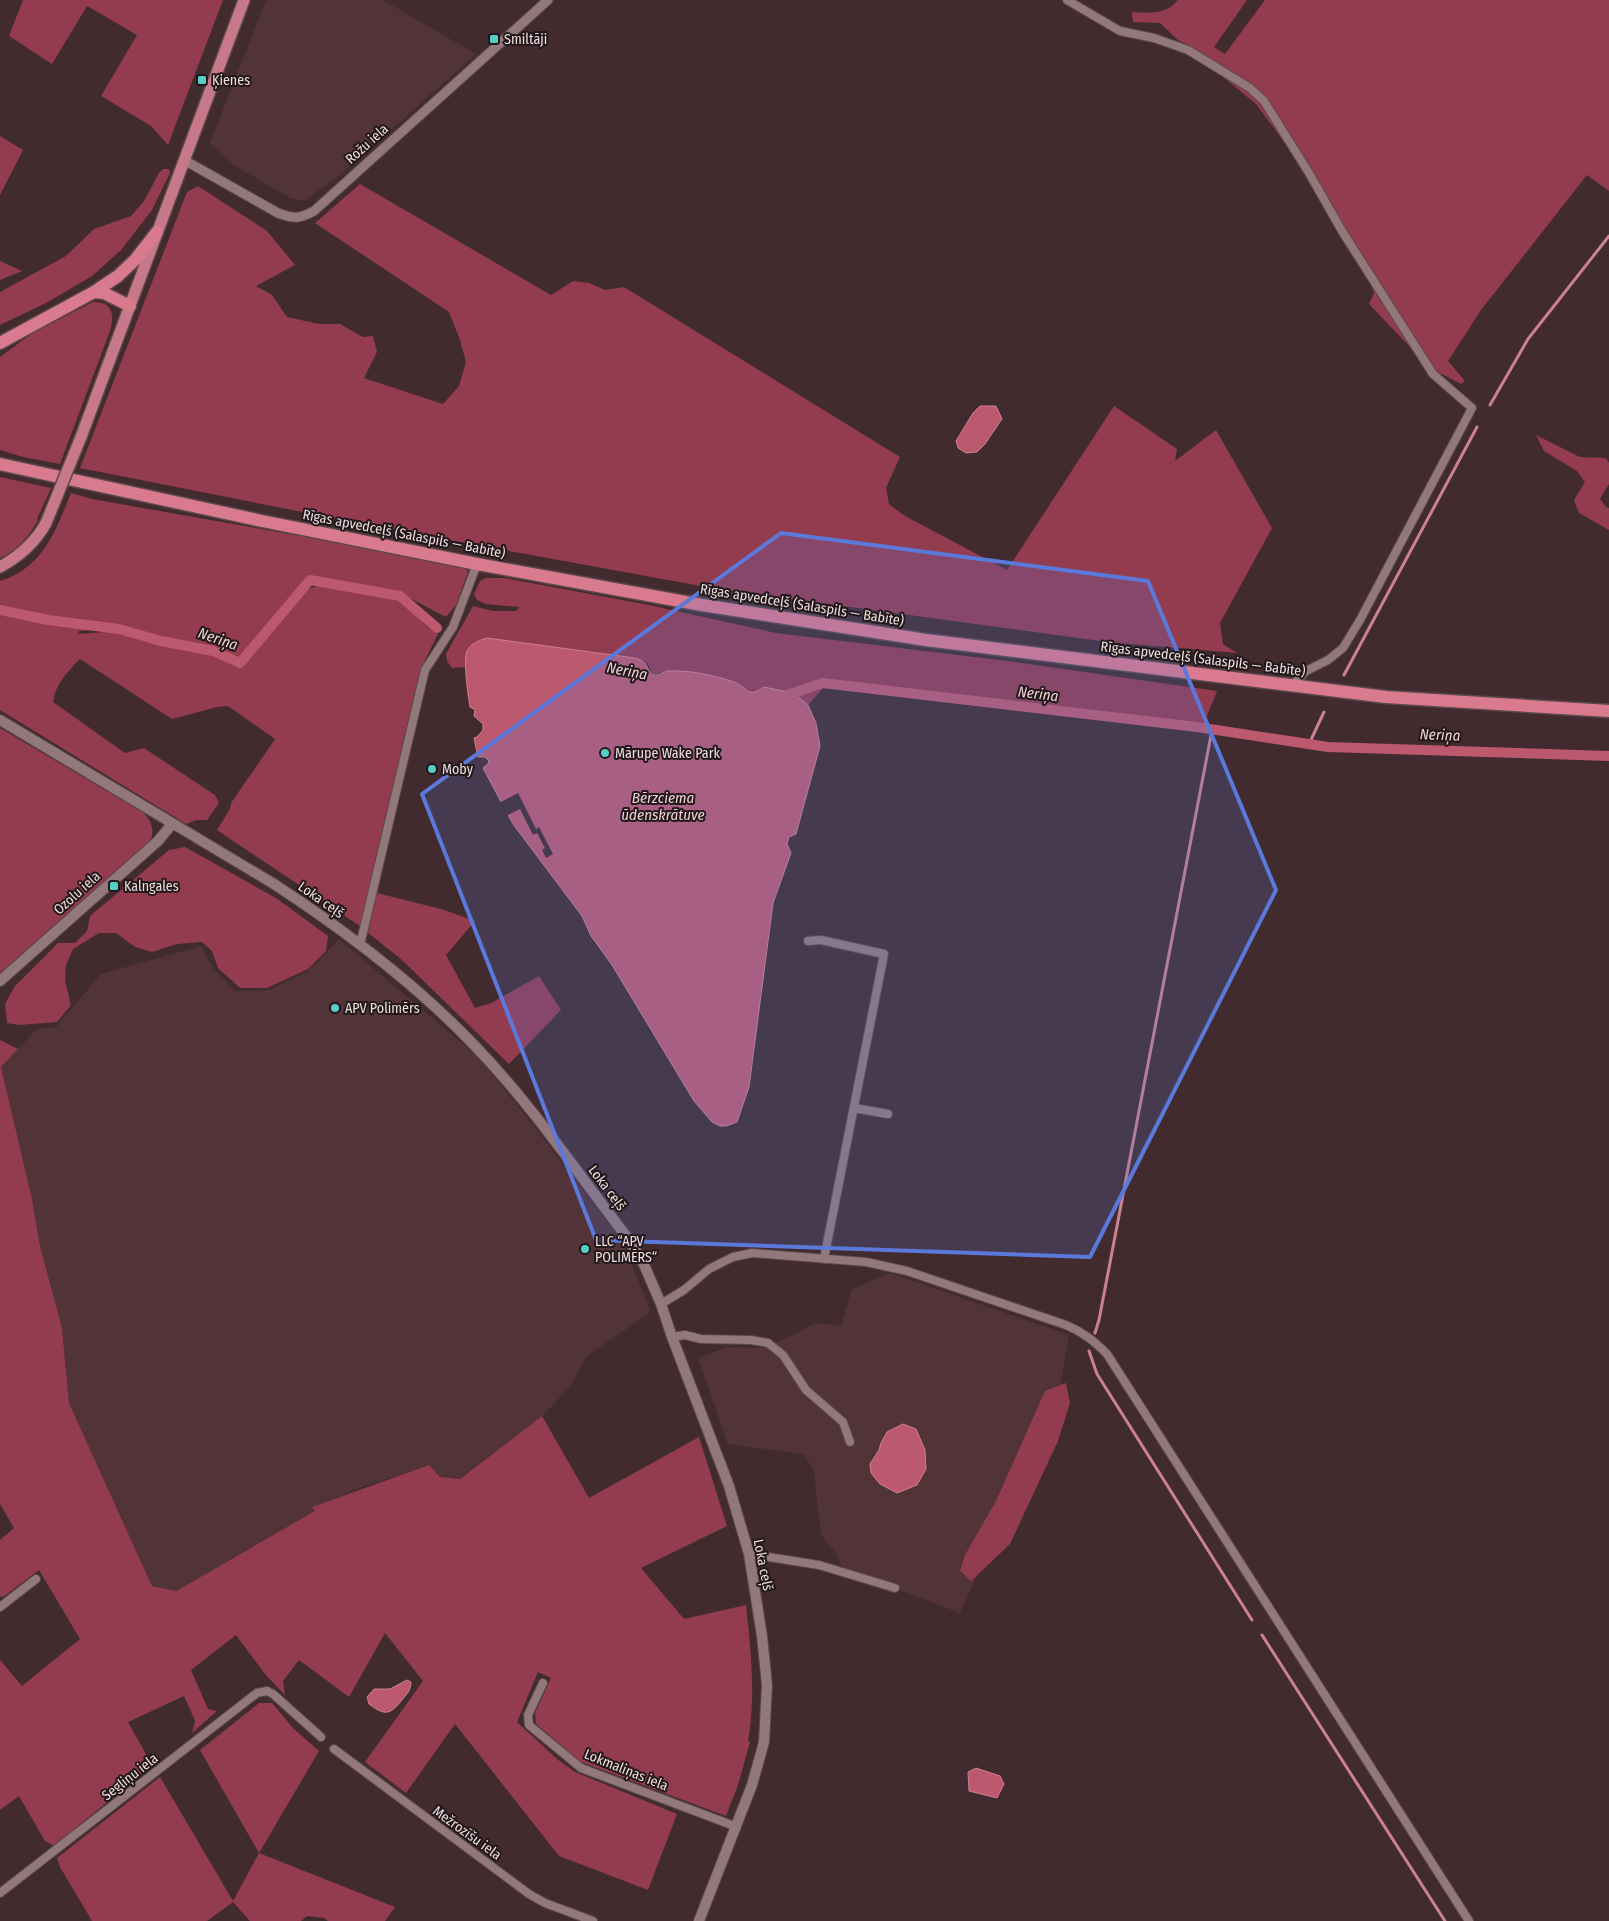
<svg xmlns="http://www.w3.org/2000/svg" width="1609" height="1921" viewBox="0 0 1609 1921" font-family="'Fira Sans Condensed',sans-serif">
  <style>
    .built { fill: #513338 }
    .green { fill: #933b4f }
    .water { fill: #bc596e; stroke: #cb8190 }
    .pier { fill: #422b2f }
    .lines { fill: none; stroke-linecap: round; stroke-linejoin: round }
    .stream { stroke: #cb8190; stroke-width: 3 }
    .canal { stroke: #bc596e; stroke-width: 10 }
    .minor-casing { stroke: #5b484b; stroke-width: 10 }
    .tertiary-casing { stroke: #5b484b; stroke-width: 11 }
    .secondary-casing { stroke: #5b484b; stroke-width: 12 }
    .primary-casing { stroke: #5b484b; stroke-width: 14 }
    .trunk-casing { stroke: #5b484b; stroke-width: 15 }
    .minor { stroke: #92777b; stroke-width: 8 }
    .tertiary { stroke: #92777b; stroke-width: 9 }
    .secondary { stroke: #92777b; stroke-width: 10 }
    .primary { stroke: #c87989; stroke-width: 11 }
    .trunk { stroke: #da7a8e; stroke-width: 12 }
    .primary-bridge-casing { stroke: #5b484b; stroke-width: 14; stroke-linecap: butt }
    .primary-bridge { stroke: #c87989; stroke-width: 11 }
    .marked { fill: #5b79da; fill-opacity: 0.2; stroke: #5b79da; stroke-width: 4; stroke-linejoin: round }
    .poi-dot { fill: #55cec4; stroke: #221719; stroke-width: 2 }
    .labels { text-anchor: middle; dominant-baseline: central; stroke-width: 4; stroke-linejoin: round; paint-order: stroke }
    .poi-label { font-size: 14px; fill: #eddee0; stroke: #221719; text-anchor: start }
    .street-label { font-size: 14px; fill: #eddee0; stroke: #221719 }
    .water-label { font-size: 15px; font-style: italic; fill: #efd3d7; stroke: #221719 }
  </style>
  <rect width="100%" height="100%" fill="#422b2f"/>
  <path class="built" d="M266,0h117l93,54 -136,121 -36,26 -14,-3 -56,-33 -24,-22z
    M339,939l139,118 56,69 90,119 27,67 -64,44 -17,31 -28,29 -83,63 -19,-2 -11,-12 -72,24 -44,18 2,4 -139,80 -24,-5 -83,-183 -7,-75 -22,-82 -8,-47 -31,-132 36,-38 19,-2 45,-53 100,-28 11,21 24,24 33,-1 32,-15 13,-9z
    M890,1273l179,62 -11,64 -98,214 -118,-45 -6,-15 -15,-18 -7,-64 -10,-17 -76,-10 -30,-86 30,-11 39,1 49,-25 25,3 11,-37z"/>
  <path class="green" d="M23,0h200l-55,145 -17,-19 -50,-30 36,-61 -50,-29 -35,58 -43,-28z
    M1178,0h69l-33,47 11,7 40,-54h344v191l-22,-16 -106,135 -33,51 17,20 -4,3 -19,-10 -5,1 -68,-71 5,-11 -9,-24 -31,-46 -43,-72 -35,-47 -51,-42 -19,-18 -8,-4 -18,-17 -27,-1 -1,-10c18,1 34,3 46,-12z
    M0,136l23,14 -23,45z
    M163,169h6l1,4 -18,37 -31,40 -29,26 -44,26 -48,23v-33l66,-36 28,-27 37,-13 13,-15 15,-28z
    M360,184l191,111 22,-14 16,2 16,7 19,-3 276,170 -14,31 3,16 16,12 102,54 107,-164 63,43 -2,12 41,-31 56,98 -52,95 3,21 14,9 -129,-11 -391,-53 -349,-64 -288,-57 107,-276 11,-6 69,45 28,34 -39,21 16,9 15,22 32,7h21l23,13 10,-1 4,16 -13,26 79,26 16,-18 7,-24 -6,-22 -11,-28 -134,-89z
    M0,261l22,10 -22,9z
    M93,302c21,0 21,13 17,29l-50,133 -37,-7 -23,-7v-93l31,-23z
    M1536,435l44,22 26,1 3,5v21l-9,15 6,8 3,1v22l-30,-17 -5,-13 11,-18 -8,-11 -33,-20z
    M0,477l51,11 -14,31 1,1c-9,16 -20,30 -38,38z
    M71,493l21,6 372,66 4,7 -12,33 -10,12 -44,-23 -92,-17 -66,77 -6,4 -24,-9 -52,-10 -40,-11 -43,3 -1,3 41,-3 46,12 47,8 28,13 67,-75 15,-4 80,15 24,26 12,8 -16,32 -53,225 72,18 34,12 -29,34 29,53 16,-5 48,-27 22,34 -52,54 -107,-104 -45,-36 -140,-94 13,-21 1,-6 44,-64 -47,-33 -11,1 -45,12 -92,-60c-12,12 -25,26 -27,43l72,51 19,-5 71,47 4,8 -12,17h-10l-11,4 -186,-114v-129c43,-13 56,-51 71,-88z
    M486,578h18l38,7 107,20 127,28 231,28 210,30 -16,40 -378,-43 -15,17 -15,-12 -15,-3 -29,3 -14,-11 -33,-8 -36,-3 -13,4 -5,-11 -5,-4 -22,-3 -154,-6 -1,16 -14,1 -5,-7 -1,-7 27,-48 20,5h23l3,-4 -33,-3 -9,-4 -3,-6 6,-13z
    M0,728l144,85c8,10 10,15 7,27l-151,133z
    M185,847l91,51 52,38 -2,15 -18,18 -41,19h-27l-22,-20 -6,-17 -10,-9 -25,2 -25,8 -17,-5 -19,-14h-17l-26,16 -7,16 -1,16 6,24 -14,17 -38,3 -12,-2 -2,-19 10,-18 43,-43h17l12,-12 3,-15 79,-66z
    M0,1040l18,9 -17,18 31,132 8,47 22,82 7,75 83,183 24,5 139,-80 -3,-4 117,-42 11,12 20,2 82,-63 47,82 110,-61 28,89 -86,42 43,51 62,-14c5,46 10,91 2,136l2,1 -12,43 -12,31 -145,-54 -45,-38 -1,-11 16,-35 -13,-6 -21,50 40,37 18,13 102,42 -29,76 -89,-34 -104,-132 -49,69 -41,-31 58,-81 -38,-48 -36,64 -50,-37 -16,21 2,14 -20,-21 -29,-39 -45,35 17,39 9,2 -25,22 3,-12 -11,-25 -56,26 24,43 -98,81 -9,-5 -26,-45 -19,14v-150l22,26 58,-47 -41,-69 -36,27 -3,-1v-56l14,-12 -14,-24z
    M1066,1383l4,20 -12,38 -48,103 -39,37 -11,-10 5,-16 31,-54 49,-110z
    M259,1703h13l22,26 25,22 -60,102 136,54 -10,14h-57l-4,-3 -17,-2 -6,5h-51l-17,-19 -26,19h-115l-32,-54 -3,-9 103,-81 73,124 26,-48 -59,-103z"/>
  <path class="water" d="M980,406h16l6,13 -17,25 -8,8 -11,1 -8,-5 -2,-7 17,-28z
    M487,638l148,20c15,4 9,9 18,17 6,1 9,-3 15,-4 21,-1 46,4 66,11 15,6 12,17 30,5l29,6 15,12 8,18 4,23 -24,88 -7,3 -2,7 4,9 -18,50 -24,184 -12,35 -11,4h-6l-8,-4 -18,-21 -82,-136 -21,-29 -9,-20 -69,-92 -30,-56 5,-4 1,-3 -4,-4h-7l-4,-19 3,-1 6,-7v-6l-9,-8 1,-6 -5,-3c-2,-12 -7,-46 -3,-56 3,-7 13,-11 20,-13z
    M903,1424l13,5 9,21 1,19 -9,16 -20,8 -17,-9 -9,-11 -1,-9 9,-14 2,-7 6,-11z
    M407,1680l4,2c0,8 -4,12 -9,18 -12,15 -17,16 -33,4l-2,-7 7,-8h16z
    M976,1768l24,8 4,8 -7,14 -28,-7 -1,-19z"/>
  <path class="pier" d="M518,793l18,36 3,-2 14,27 -7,4 -4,-8 3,-2 -8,-15 -4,2 -13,-26 -14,7 -7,-13z"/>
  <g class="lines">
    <path class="stream" d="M1490,405l38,-66 81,-103
      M1344,675l133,-248
      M1309,744l15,-32
      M1095,1333l4,-13 113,-590
      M1089,1351l8,23 155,246
      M1262,1635l183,286"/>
    <path class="canal" d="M0,610l48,10 71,9 42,12 52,10 27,12 70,-83 90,16 37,32
      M781,697l42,-14 374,44 131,20 281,9"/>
    <defs>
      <path id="minor" d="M1067,0l53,31 34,7 34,12 62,38 14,13 45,72 33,58 91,143 39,34 -112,212 -17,28 -15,12 -22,11 -14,15
        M808,941l13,-1 63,14 -60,305
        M360,945l65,-275 28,-43 24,-63
        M854,1108l34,6
        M661,1304l23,-14 25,-21 24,-12 19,-4 114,9 41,9 159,54c17,7 28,16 41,29l362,567
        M672,1337l13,-2 16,4 50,1 17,3 15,12 23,35 37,32 7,20
        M749,1554l70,11 76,23
        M0,1607l36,-28
        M543,1683l-15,32 1,10 52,43 156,59
        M334,1749l195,145 16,9 48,18
        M0,1893l257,-200 10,-2 6,3 48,43"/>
      <path id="tertiary" d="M184,160l94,53c16,6 21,6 36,-2l234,-211"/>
      <path id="secondary" d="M0,720l274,164c72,47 142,100 201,162 56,58 102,126 151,190l16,24 19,44 11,33 57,149 20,68 13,82 5,49 -3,57 -12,43 -53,136
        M0,981l158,-140 14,-17"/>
      <path id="primary" d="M81,437l163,-437
        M0,567c20,-11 35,-24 46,-44"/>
      <path id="trunk" d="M94,292l10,1 26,13
        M0,343l94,-51 24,-16 17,-16 22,-28
        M0,464l262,57 215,43 225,41 224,35 460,57 223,14"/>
    </defs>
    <use href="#minor" class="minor-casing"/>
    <use href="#tertiary" class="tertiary-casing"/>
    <use href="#secondary" class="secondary-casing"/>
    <use href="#primary" class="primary-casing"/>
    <use href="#trunk" class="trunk-casing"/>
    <use href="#minor" class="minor"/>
    <use href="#tertiary" class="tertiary"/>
    <use href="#secondary" class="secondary"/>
    <use href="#primary" class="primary"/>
    <use href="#trunk" class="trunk"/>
    <defs>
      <path id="primary-bridge" d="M46,523l35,-86"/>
    </defs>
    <use href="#primary-bridge" class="primary-bridge-casing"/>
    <use href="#primary-bridge" class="primary-bridge"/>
  </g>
  <path class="marked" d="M781,533l367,48 128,309 -186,367 -494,-17 -174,-446z"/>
  <g class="poi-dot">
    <rect x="489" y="34" width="10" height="10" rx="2.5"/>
    <rect x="197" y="75" width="10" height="10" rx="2.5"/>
    <circle cx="605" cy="753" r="5"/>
    <circle cx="432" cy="769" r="5"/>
    <rect x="109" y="881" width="10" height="10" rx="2.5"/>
    <circle cx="335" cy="1008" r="5"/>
    <circle cx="585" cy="1249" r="5"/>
  </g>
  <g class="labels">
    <g class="poi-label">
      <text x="504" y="39">Smiltāji</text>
      <text x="212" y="80">Ķienes</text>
      <text x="615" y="753">Mārupe Wake Park</text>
      <text x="442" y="769">Moby</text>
      <text x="124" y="886">Kalngales</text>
      <text x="345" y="1008">APV Polimērs</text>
      <text x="595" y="1241">LLC “APV<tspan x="595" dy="16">POLIMĒRS“</tspan></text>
    </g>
    <g class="street-label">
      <text transform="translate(367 144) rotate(-42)">Rožu iela</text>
      <text transform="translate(404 534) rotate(11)">Rīgas apvedceļš (Salaspils — Babīte)</text>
      <text transform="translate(802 605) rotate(9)">Rīgas apvedceļš (Salaspils — Babīte)</text>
      <text transform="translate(1203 659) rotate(7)">Rīgas apvedceļš (Salaspils — Babīte)</text>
      <text transform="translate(77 893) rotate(-42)">Ozolu iela</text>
      <text transform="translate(321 900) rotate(35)">Loka ceļš</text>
      <text transform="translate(607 1188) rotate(53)">Loka ceļš</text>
      <text transform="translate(763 1565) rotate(79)">Loka ceļš</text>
      <text transform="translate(626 1770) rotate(22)">Lokmaliņas iela</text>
      <text transform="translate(130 1777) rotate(-38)">Segliņu iela</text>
      <text transform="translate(467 1833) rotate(36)">Mežrozīšu iela</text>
    </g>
    <g class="water-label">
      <text transform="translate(218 639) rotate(19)">Neriņa</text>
      <text transform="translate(627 671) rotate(11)">Neriņa</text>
      <text transform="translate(1038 694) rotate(7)">Neriņa</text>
      <text transform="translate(1440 735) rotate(2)">Neriņa</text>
      <text x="663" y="798">Bērzciema<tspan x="663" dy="17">ūdenskrātuve</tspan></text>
    </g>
  </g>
</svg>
